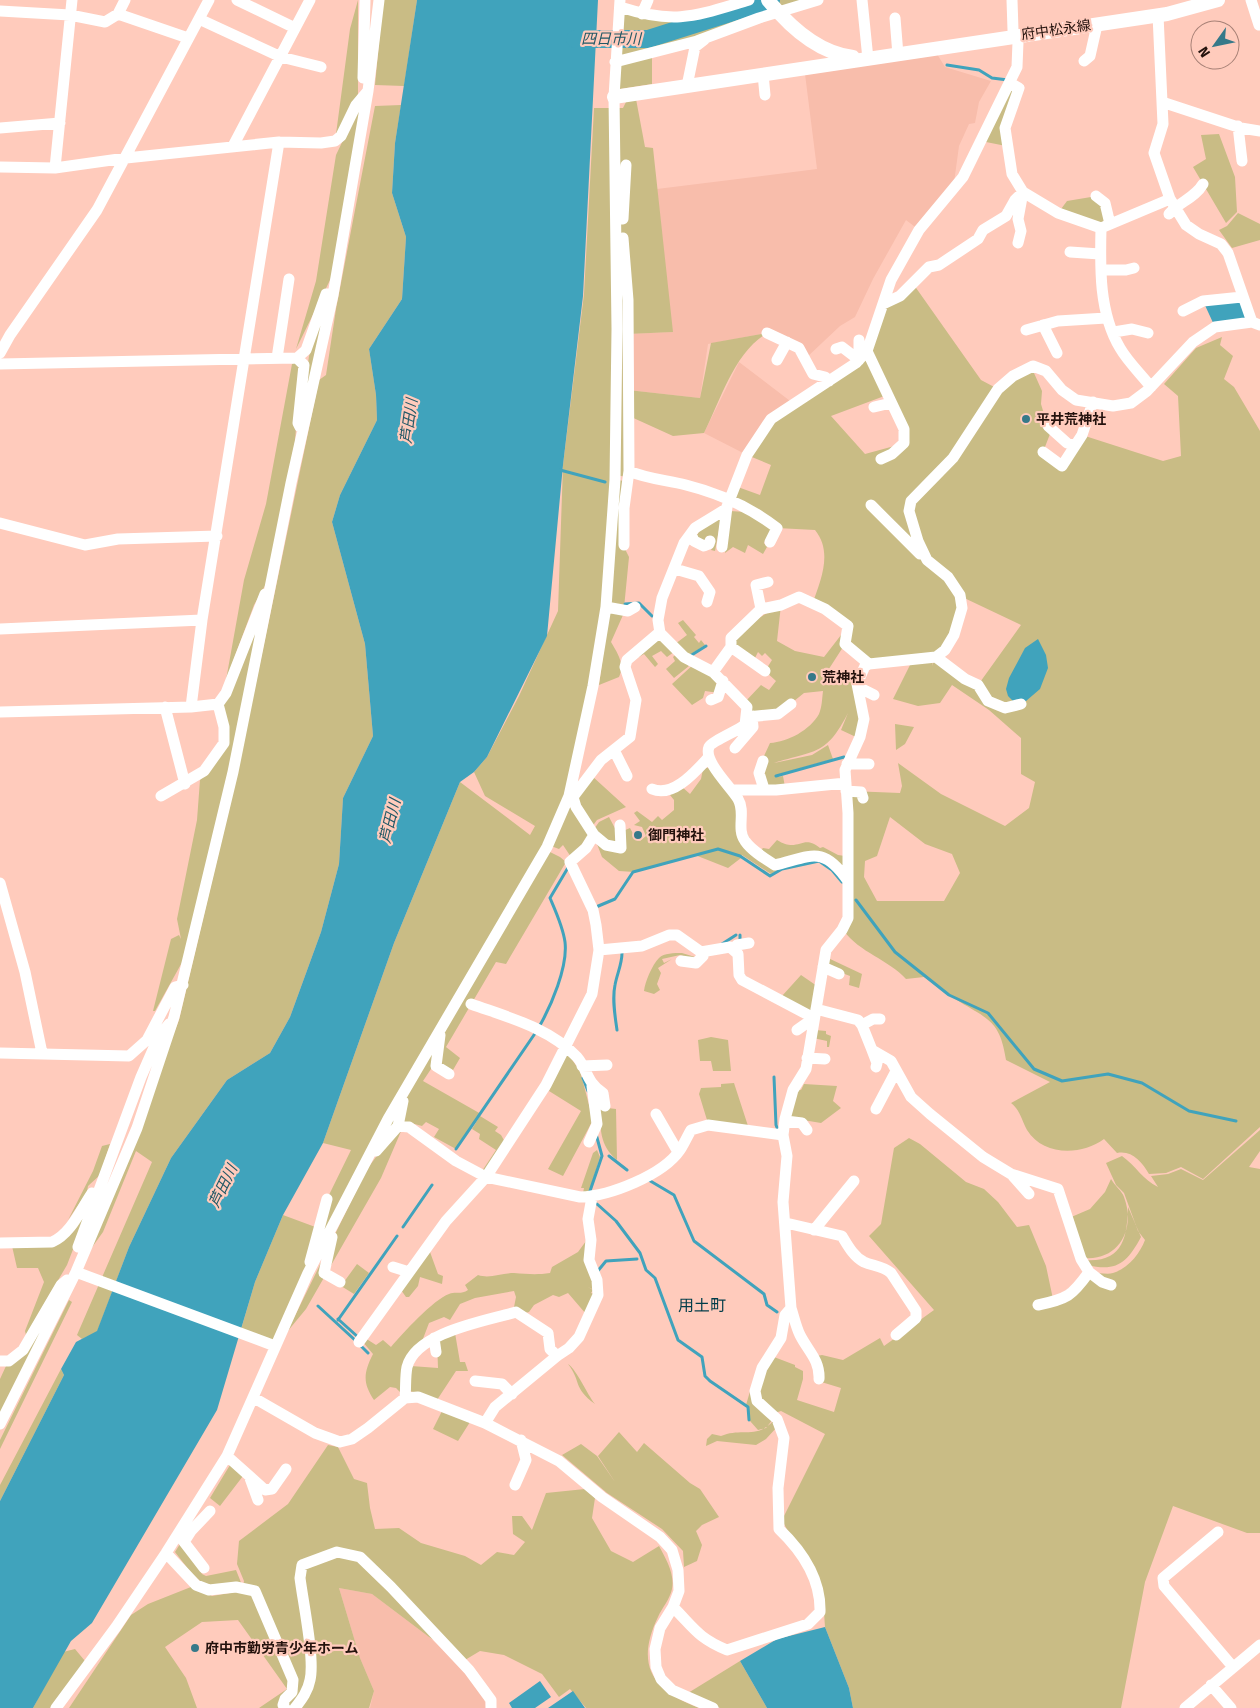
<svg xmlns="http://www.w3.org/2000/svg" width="1260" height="1708" viewBox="0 0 1260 1708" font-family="'Fira Sans','Noto Sans JP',sans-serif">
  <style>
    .built { fill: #f8bdab }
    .green { fill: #c9bc85; fill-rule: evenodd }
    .water { fill: #40a3bc }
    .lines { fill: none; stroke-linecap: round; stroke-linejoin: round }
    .stream { stroke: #40a3bc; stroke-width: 3 }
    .river { stroke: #40a3bc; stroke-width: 18 }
    .minor { stroke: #fff; stroke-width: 11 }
    .major { stroke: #fff; stroke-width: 14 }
    .poi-dot { fill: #367989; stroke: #ffcbbc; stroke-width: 2 }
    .labels { text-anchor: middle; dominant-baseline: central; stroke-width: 4.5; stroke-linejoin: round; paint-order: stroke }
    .street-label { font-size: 14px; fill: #24120d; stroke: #ffcbbc }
    .poi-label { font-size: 14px; font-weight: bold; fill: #24120d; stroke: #ffcbbc; text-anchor: start }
    .water-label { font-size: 15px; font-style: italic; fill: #225866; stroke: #ffcbbc }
    .quarter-label { font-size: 16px; fill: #003c49; stroke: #ffcbbc }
  </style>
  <rect width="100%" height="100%" fill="#ffcbbc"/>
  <path class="built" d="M937,54l8,13 46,14 -12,21 -4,21 -6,1 -10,22 -6,44 -34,40 -13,-10 -33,59 -18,38 -15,9 -35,33 -38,-26 -59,11 -8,54 -72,-8v-56l44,-2 -15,-143 160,-20 -12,-95z
    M739,362l55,42 -47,51 -43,-22z
    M339,1588l33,6 57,43 36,33 19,28 2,10h-116l4,-17 -14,-33z"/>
  <path class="green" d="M358,0v94l-18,39 -4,1 14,-105z
    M383,0h34l-13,86 -29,-1z
    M749,0h69l-166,52v32l-38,6 6,-83 49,11z
    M1010,83l9,5 -13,58 -25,-5z
    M636,99l9,48 8,1 20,184 -45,2v56l72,8 11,-55 56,-10c-33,20 -46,66 -63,100l-31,3 -44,-20 -2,61 -12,-2 -9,132 -23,126 -35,118 12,6 6,5 -60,102 -10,-2 -50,85 14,11 -7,12 -13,-5 -3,-5 -14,21 58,33 -25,35 -22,-12 5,-8 -13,-7 -4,4 -15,-4 -37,33 -97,186 -33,-8 15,-51 28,-67 35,13 9,-29 24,-49 -28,-7 71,-200 66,-161 70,53 5,-9 -50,-30 -11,-24 13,-15 32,-61 39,-85 5,-146 21,-171 10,-186h29l4,-8z
    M401,105l-6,38 -3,50 14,44 -4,62 -33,50 7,46 1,25 -37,75 -8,27 33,122 8,92 -30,62 -4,66 -18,68 -31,85 -20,36 -43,27 -56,78 -42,89 -32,85 -15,7 -5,-4 75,-173 -16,-11 -33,81 -15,21 91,-233 55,-232 85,-408 7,-5 10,-66 39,-203z
    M357,111h4l-27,161 -38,77 20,-68 20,-126z
    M1219,134l16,43 2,35 -11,11 -33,-56 13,-8 -5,-24z
    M1091,197l11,7 3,15 -3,4 -44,-10 9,-12z
    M1238,213l22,11v16l-28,8 -13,-18 8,-4z
    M914,285l67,95 17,9 28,-16h8l8,18 -1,13 9,30 -7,18 19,13 20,-30 81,26 18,-5 -3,-60 -14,-12 32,-36 26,-11 -2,8 13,11 -9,23 10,8 26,44v696l-57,52 -22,-12 -15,6 -17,1c-7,-12 -17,-24 -32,-21l-13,-14c-23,17 -61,17 -77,-9 -5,-9 -7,-20 -16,-27l39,-21 -44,-22c-6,-38 -16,-40 -46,-58 -13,-8 -24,-17 -36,-25l-18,2c-17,-19 -47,-27 -62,-48l6,-140 50,2 2,-7 -4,-23 43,31 64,32 24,-18 6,-26 -14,-8v-36l-32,-28 -37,-25 -12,18 -22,3 -25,-7 18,-36 22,-2 -1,5 3,-8 -66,6 -24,-20 -20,31 8,7 22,-2 4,40 -3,17 -15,-7 7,-17c-22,43 -33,37 -74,50l38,-8 16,-10 5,14 -57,16 1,2 6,-1 2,11h-20l-1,-31 6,-13c18,-1 40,-13 49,-29 3,-7 3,-15 4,-23l-19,2 -26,21 -22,2 -12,-13 17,-18 8,5 7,-9 -11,-10 7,-11 -7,-7 -3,3 -4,-4 -3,6 -22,-15 24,-24 24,-14 -4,36 18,10 29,6 24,-31 -36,-21c9,-25 21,-53 3,-75l-38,-2 -49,-28 7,-14 25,9 11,-30 -24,-10 24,-36 85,-56 24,-52zM887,395l22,47 -44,12 -34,-38zM960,596l61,29 -43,60 -42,-28 18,-22zM890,817l35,27 27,10 8,19 -16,28h-67l-13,-24 1,-16 12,-5z
    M328,301l-27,114 8,-59z
    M297,361l3,7 -5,74 -29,142 -12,21 -28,75 18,-100 22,-76 26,-140z
    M618,480l6,1 -3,60 8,16 -5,51 -14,-3z
    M730,511l15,1 28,17 -9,14 3,4 -4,7 -15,-9 -3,8 -12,-6 -8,6z
    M722,514l-7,37 -4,-1 3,-5 -2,-7 -5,-2 -4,7 -8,-5 7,-11z
    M263,602l-30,151 -48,204 -30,54h-2l18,-72 8,-4 2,4 -4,-20 20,-99 3,-40 21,-27v-47z
    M609,612l14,3 -12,27c7,12 14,22 8,35l-20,8z
    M683,620l13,15 -2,2 5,6 2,-3 4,5 -17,11 -13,-12 12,-9 -9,-12z
    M660,637l14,15 -7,5 -6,-6 -9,5 6,8 -3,3 -11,-13 -5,3 -3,-3z
    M676,654l13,12 -15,12 -8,-9 9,-8 -2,-4z
    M695,663l18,9 6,21 -14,-2 -2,7 -11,7 -20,-21z
    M895,724l19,3 -9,17 -9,6z
    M710,767l22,28 7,23 22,42 55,-3 16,12 -13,-9 -38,8 -10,6 -29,-19 -1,3 -13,10 -33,-13 -61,17 -15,-1 -17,-14 -7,-18 21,12 7,-20 7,-3 6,11 4,2 6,-5 -4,-9 -8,-2 6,-4 -6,-8 3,-2 15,11 6,-6 4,4 12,-10v-10l-4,-5 11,-9 9,8 11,-15 2,-10z
    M592,776l34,31 -29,13 -6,8 -14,-30z
    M573,807l16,29 -18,21 -8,-12 -4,4 -8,-3 18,-38z
    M609,817l9,17 -3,12 -21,-17 5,-7z
    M777,840c22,14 25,-7 43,8l3,-1 15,8 7,1v17l-13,-16 -58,6 -15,-11 4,-4 6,1z
    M682,953l13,4 -2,2 -13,-4 -18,4 2,4 8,-4 -14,9 3,5 -4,11 3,6 -6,4 -10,-3c1,-9 8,-26 15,-33 5,-5 15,-5 23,-5z
    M828,958l34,16 -3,14 -10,-3 1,-9 -24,-9z
    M801,975l16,11 -5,24 -3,1 -27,-15z
    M815,1030l11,1v3l5,2 -2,11h-2v-6l-14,-3z
    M711,1037l17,3 3,31h-18l-2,-10h-11l-2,-21z
    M565,1054h3l12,17 13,49 -30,56 -15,-7 33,-58 -32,-20 1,-2 -2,-3z
    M734,1083l15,46 -42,-9 -8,-26 2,-6 20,-1v-3z
    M804,1084l33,2 -4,15 8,7 -20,15 -30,-5v-10l6,-19 4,1z
    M599,1107l17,2 1,51c-18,-15 -16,-31 -18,-53z
    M480,1116l18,11 -3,4 6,4 4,7 -20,30 -3,-1 14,-21 -17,-11 1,-5 -8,-5z
    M402,1129l-21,49 -75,131 -19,23 80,-163 15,-20z
    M1260,1130v21l-11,16 11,2v364h-13l-74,-27 -28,76 -24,126h-268l-4,-20 -24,-61 -2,-29 -41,-78 43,-86 -44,-23 -6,2 -16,-14 -1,-19 16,-23 21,8v2l8,4v8l-6,21 37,12 7,-24 -23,-7 -1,-25 5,-1 21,5 37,-22 4,8 50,-36 -65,-74 12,-12 13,-76 15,-10 11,6 46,38 18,7 14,13 19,25 12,-2 17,41 7,33 -13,9c17,-11 35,-26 54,-34 6,-2 13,1 19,-1 16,-5 27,-20 32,-33l-7,-9 -14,-38 -8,-8 -10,-22 16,-7c14,10 21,24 36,31l-7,-11 17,-2 13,-5 22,11z
    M110,1144l-10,31 -12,11 -1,6 -19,28 25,-49 9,-25z
    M597,1150l3,7 -11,35 -6,1 1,-5h-3l12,-35z
    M1111,1179c4,7 11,12 13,18 12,32 -5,64 -40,61l-15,-40 21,-9 15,-17z
    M92,1200l-25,65 -41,70 -1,-4 19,-49 -6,-14h-21l-5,-22h39z
    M1128,1207l13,30c-14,26 -24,35 -54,28l-3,-5c39,3 43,-22 44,-53z
    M589,1237l5,53 -6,-3 5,3 -2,3 4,1 -9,20 -18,-21 -9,4 -6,-2 -19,10 -5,7 -4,1 -11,-6 2,-10 -2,-6 -39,7 -15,6 -10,16 -6,-3 -15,6 -27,71 -6,-6 -6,-1 -16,13c-11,-17 -11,-26 -1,-46l-11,-13 3,-3 11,7 7,-5 8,7c11,-13 43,-48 58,-53 7,-3 12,1 19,-4l-3,-5 13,-10c12,4 23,-2 36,-2 13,1 23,2 36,0l2,-6 26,-15z
    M430,1252l8,22 5,2 -1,8 -22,-7 -2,9 -9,11h-3l-5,-7z
    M357,1264l12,9 -15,21 -13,-8z
    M58,1297l-58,119v-37l6,-13z
    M69,1300l3,2 -72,147v-9z
    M455,1333l5,29h5l3,9h-12l-19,29 -30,-10 4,-24 27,2 -1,-28z
    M568,1364c9,6 19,30 27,40 -23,-17 -13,-22 -27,-40z
    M61,1369l3,6 -64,126v-16z
    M751,1388l22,31 -7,9 -8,2 -8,-9 -2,-14 -2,-2z
    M442,1411l28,11 -12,19 -25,-12z
    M774,1420l3,7 -11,12 -10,6 -39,-4 -11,5 1,-7 5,-5 9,2c20,-9 36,4 53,-16z
    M619,1432l18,20 7,-9 46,40 10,6 19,28 -17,8 -6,6 6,14 -5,16 -13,6 -1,-16 -21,-22 -55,-36 -45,-38 19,-11 16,12 18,26 -17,-26z
    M328,1445l10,2 16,32 13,4 3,25 5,21 24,-1 22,15 44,13 16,9 16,-13 17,3 11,-13 -12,-8 -1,-18h10l10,14 14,-37 39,-4 10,9 -3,20 19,33 22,11 26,-16c7,13 16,28 13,43 -2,10 -10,19 -14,28 -23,48 -6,73 41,91h-113l-16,-19 -11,8 -17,-23 -38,-19 -24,-4 -15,9 -36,-23 -57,-43 -33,-6 21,70 14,33 -5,17h-110l28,-19 -49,-69 -36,2 -37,25 21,31 11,30h-128l62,-93 17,-11 48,-19 16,11 30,-5 2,-10 -7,-17 2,-23 49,-37z
    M230,1465l13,11 -23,30 -10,-8z
    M180,1544l12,12 10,18 4,2 30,-6 6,15 -35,2 -15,-13 -17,-22z
    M75,1649l10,12 -35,47h-17l30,-56z
    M740,1661l27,47h-47l-32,-15z"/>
  <path class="water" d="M417,0h181l-15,296 -20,169 -16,171 -60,121 -13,15 -14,10 -66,161 -71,200 -40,72 -28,67 -38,128 -125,213 -21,18 -38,67h-33v-207l64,-126 -3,-6 15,-27 21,-11 32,-84 42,-89 56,-78 43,-27 20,-36 31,-85 18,-68 4,-66 30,-62 -8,-92 -33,-122 8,-27 37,-75 -1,-25 -7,-46 33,-50 4,-62 -14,-44 3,-50z
    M1242,297l10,25 -37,5 -12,-26z
    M1038,639l8,16 2,13 -8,21 -14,12 -12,1 -6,-6 -2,-7 3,-11 16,-30z
    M825,1627l24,61 4,20h-86l-27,-47 37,-22z
    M540,1681l11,16 -16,11h-23l-3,-5z
    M573,1691l12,17h-37z"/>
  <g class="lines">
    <path class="stream" d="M947,65l32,5 13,8 16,2
      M560,470l45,12
      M625,604l14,-1 13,13
      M690,656l16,-10
      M776,776l68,-19
      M856,900l39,52 54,43 39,18 46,56 28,12 46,-7 34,9 47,28 47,10
      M596,907l19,-8 18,-27 85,-23 22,7 30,20 12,-7 37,-8 13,9 10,12
      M740,942v-7
      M722,944l14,-9
      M539,1027c12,-21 29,-60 26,-85 -2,-15 -9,-30 -15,-44l19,-32
      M617,1030c-2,-14 -5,-31 -2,-45 2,-11 7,-21 7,-32
      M774,1077l2,48 2,5
      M583,1078l5,13
      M456,1149l80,-117
      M609,1156l18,14
      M647,1179l27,16 20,46 70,53 3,11 10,7
      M590,1191l12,-35 -6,-22
      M597,1204l19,17 24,32 6,17 9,8 23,62 24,17 3,19 5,5 38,26 1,13
      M403,1227l29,-42
      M597,1272l9,-11 31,-2
      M318,1306l38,35
      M338,1319l20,18
      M338,1320l59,-84
      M360,1345l8,8"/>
    <path class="river" d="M575,39h73l123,-39"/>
    <path class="minor" d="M237,0l58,28
      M862,0l6,59
      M1251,0l8,25
      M620,7c56,18 75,9 129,-7
      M0,11l70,4 35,7 13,-8 70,24
      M118,14l7,-14
      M642,14l6,-14
      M1158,15l5,109 -9,29 16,46 16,26 13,9 22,10 7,9 24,69
      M895,18l3,37
      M199,19l82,38 40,10
      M1084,61l6,-5 7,-31
      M615,62l82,-21 62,-23 59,-18
      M763,74l2,21
      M363,78l2,-78
      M1010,83l9,5 -14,40 7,46 11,18 35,21 43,15 69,-29
      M687,86l8,-39 9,-7
      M1162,102l79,26 19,3
      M1238,126l4,35
      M0,128l60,-5
      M233,146l77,-146
      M0,167l55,1 71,-10 153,-16 42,1 14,-2 6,-5 15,-31 11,-13
      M55,168l17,-168
      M1096,196l9,7 5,21
      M1169,214c10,-12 26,-16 34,-30
      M623,219l3,-54
      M1101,228c-1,40 -2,85 19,120 8,14 21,26 31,39
      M623,238l5,62 1,171 -5,37v37
      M1018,243l3,-12 -3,-12 5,-27
      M1070,252l30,2
      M1101,270h25l8,-2
      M883,304l17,-8 29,-29 10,-2 39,-26 5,-9 23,-14 9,-16 8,-8
      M1183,311l20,-10 39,-4
      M1043,325l14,28
      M1026,330l32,-9 48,-3
      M1114,332l18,-3 16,4
      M767,333l32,15 14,26 12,3 4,4
      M836,349l6,-2 17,13
      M867,351l37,78v14l-12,11 -11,5
      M0,353l10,-18 87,-125 112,-210
      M277,358l12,-79
      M777,360l10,-18
      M859,360v-20
      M0,364l297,-6
      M874,407l17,-4
      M1048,426l19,17 8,2
      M300,427l-2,-4 6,-58 -7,-7 9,-8 20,-56h7
      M1043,452l19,14 20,-31 11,-33
      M629,471c18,8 38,9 57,14 32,8 65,23 91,43l-7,14
      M871,505l49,49
      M0,523l85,22 33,-6 99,-3
      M691,534l3,7 10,5 5,-2 1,-3
      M722,547l5,-40
      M675,569l24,7 11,16 -3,10
      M606,607l22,4 7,-4
      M761,609l-5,-24 12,-3
      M0,629l202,-9
      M731,647l34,24
      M936,657l29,22 13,6 10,16 17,7 16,-4
      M713,672l18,-25v-9l30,-29 20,-4 18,-8 26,12 23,17 -3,18 24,20
      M858,687l16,8
      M711,700l7,-3 5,-16
      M165,707l20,77
      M191,707l11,-87 77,-478
      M0,712l191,-5 27,-3 8,-11 39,-99
      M747,717l31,-3 13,-10
      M735,748l18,-21 -1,-11
      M614,750l13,26
      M763,761l-4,12 5,16
      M847,764h22
      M652,789c21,9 43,-17 56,-31
      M732,790h44l70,-7
      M846,791l15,1 2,6
      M161,796l43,-25 20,-28v-16l-6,-23
      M571,796l2,1 28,-37 29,-23 6,-37 -11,-33 2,-7 33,-28
      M594,835l12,10 15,3 -1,-23
      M848,881c-25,-36 -36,-25 -73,-16 -11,-7 -23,-14 -30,-24 -9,-12 1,-29 -7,-42 -7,-12 -35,-38 -29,-52 2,-5 28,-16 36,-22l2,-18 -34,-35 -29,-15 -24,-24 -2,-13 4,-22 22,-55 11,-15 31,-19 21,-54 24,-36 85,-56 11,-12 24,-71 28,-50 44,-53 54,-110 1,-25 -5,-12 -1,-30
      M0,883l25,89 17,81
      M734,948l3,-3 12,-2
      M599,950l43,-4 27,-11h8l24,17 29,-5 8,7 1,21 3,5 72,38 -17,12
      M681,961l15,2 7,-7 -2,-4
      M823,967l16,7
      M471,1004c36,13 79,24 106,53 11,13 9,25 26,36l2,13
      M816,1009l42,11 4,5 10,25 19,11 20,36 19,17 53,43 28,17 47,15 23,70 8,13c-17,24 -22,27 -51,33
      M862,1025l11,-6h7
      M440,1035l-4,31 13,8
      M872,1050l5,13 -1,4
      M0,1053l129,3 18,-16 28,-53 8,-2
      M807,1058l18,1
      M582,1066l25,-1
      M876,1109l20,-38
      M656,1114l22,38
      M786,1121l16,2 5,7
      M398,1126l11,1 47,34 30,16 94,20c30,-1 83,-22 100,-47 4,-6 7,-13 11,-20l17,-5 75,10
      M589,1142l8,-18 -5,-38
      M376,1151l22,-25 5,-25
      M1013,1176l16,18
      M786,1223l56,13c6,10 12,21 22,26 9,4 19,4 27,11l25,38v7l-20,17
      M814,1230l40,-49
      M332,1237l-8,36 16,9
      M0,1243l52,-1c19,-8 29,-33 40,-49
      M78,1247l63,-170 18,-41 10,-12
      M310,1262l17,-63
      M393,1267l16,5
      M76,1272l199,74
      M1089,1272l13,10 9,3
      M791,1308c3,9 5,19 9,27 8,16 20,25 19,44
      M434,1338l2,14
      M359,1342l87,-121 40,-44 60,-92 46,-91 7,-44 -3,-25 -3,-15 -23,-48 16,-14 8,-13 -18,-28 -3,-10
      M557,1356l12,-8 10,-11 19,-42 -1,-15 -8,-20 2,-20 -3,-21 4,-22
      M0,1361h9l14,-11 38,-65 6,-5
      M475,1381l27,3 10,10
      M254,1398l61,35 25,9 12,-3 16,-11 37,-30 13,-1 67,26 74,38 43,36 58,40 12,13 6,20 1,21 -6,16 -13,21 -5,21 1,18 5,12 11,11 41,18
      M405,1398c1,-10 0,-21 2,-31 9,-35 79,-46 109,-55l32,21 2,16 7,7 -62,51 -10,16
      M0,1424l76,-152 61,-144 37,-111 59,-245 58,-289 42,-188 35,-204 11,-91
      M227,1456l38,34 7,-1 14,-20
      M250,1478l8,22
      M515,1485l11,-25 -5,-20
      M183,1527l8,4 -7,11 20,26
      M191,1531l19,-20
      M1218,1532l-55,46 1,8 69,81
      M166,1553l30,32 13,5 27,-3 19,4 38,89 -1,12 -7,7 -2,6 2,3
      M673,1607c21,21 25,31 54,43l81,-26 12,-12c1,-33 -18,-61 -41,-83l-1,-41 6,-50 -7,-19 -20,-18 -2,-10 7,-23 19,-30 4,-23 6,-7 -8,-106 4,-46 -4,-21 2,-16 8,-29 13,-21 20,-119 16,-20 6,-12v-105l-3,-43 15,-33 4,-18 -7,-35 8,-18 4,-2 67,-7 9,-7 9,-15 8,-27 -2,-13 -12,-18 -21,-17 -9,-19 -9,-30 2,-10 42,-43 45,-69 15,-13 20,-10 13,5 16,19 14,10 37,6 18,-3 16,-12 46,-49 22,-15 37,-5 8,3
      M1211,1685l20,23
      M56,1708l60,-81 50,-74 61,-97 81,-183 80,-154 159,-272 22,-51 24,-110 13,-79 9,-127 2,-151 -3,-232 6,-97
      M295,1708c7,-9 13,-17 15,-28 5,-21 -7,-78 -10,-102l2,-13 35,-13 23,5 31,30 78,83 22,30v8
      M1185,1708l75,-63"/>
    <path class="major" d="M768,0c21,26 51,53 85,57
      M614,97l553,-83 51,-14"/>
  </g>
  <g class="poi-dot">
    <circle cx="1026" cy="419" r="5"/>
    <circle cx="812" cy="677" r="5"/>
    <circle cx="638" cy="835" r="5"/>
    <circle cx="195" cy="1648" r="5"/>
  </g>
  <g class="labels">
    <g class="street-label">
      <text transform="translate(1056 30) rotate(-8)">府中松永線</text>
    </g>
    <g class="poi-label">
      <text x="1036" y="419">平井荒神社</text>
      <text x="822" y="677">荒神社</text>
      <text x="648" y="835">御門神社</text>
      <text x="205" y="1648">府中市勤労青少年ホーム</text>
    </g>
    <g class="water-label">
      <text x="611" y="39">四日市川</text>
      <text transform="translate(409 421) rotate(-82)">芦田川</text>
      <text transform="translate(390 821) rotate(-76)">芦田川</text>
      <text transform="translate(223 1186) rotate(-64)">芦田川</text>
    </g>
    <g class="quarter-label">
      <text x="702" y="1305">用土町</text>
    </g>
  </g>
  <g transform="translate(1215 45) rotate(237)"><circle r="24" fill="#ffcbbc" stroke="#a78176"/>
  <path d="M0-4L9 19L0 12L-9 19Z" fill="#367989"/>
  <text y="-8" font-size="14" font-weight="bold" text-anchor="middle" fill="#24120d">N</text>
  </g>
</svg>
